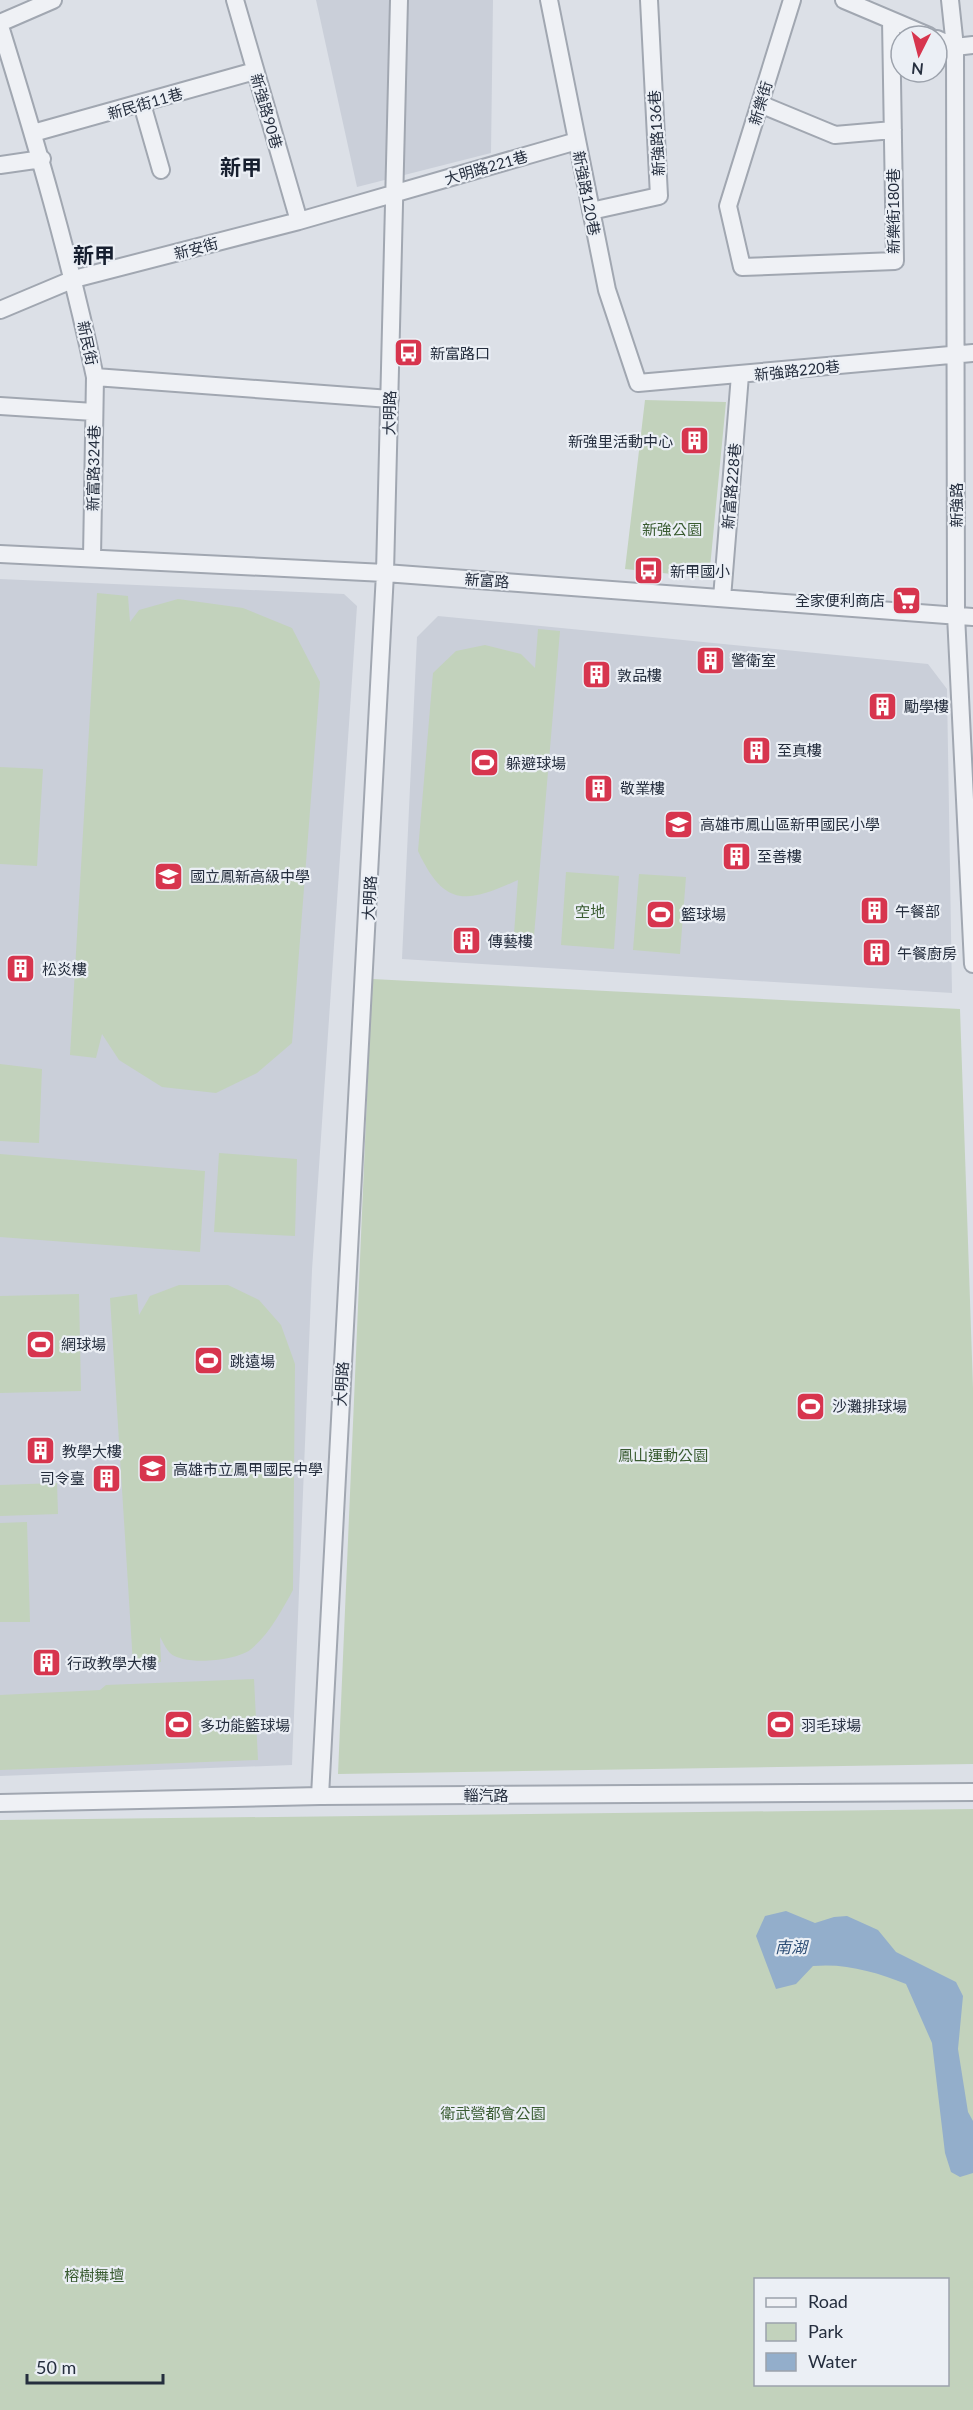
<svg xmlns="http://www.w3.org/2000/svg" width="973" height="2410" viewBox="0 0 973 2410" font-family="Lato,'Noto Sans TC',sans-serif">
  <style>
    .built { fill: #cacfd9 }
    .green { fill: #c2d2bc; fill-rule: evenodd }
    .water { fill: #93aecb }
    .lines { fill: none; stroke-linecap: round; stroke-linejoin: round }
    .minor-casing { stroke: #a1a7b1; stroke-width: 20 }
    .minor { stroke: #eff1f5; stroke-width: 16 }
    .labels { text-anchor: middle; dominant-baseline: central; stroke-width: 4.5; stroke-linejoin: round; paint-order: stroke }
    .street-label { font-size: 15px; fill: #252e3e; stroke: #ebeff5 }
    .poi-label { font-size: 15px; fill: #252e3e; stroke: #ebeff5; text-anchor: start }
    .park-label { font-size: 15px; fill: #395b31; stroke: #ebeff5 }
    .water-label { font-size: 16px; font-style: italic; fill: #2c4d75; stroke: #ebeff5 }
    .district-label { font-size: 21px; font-weight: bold; fill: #171f2f; stroke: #ebeff5 }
  </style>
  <rect width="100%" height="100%" fill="#dce0e7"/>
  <path class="built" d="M316,0h177l-2,153 -134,34z
    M0,579l344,15 13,12 -45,664 -20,495 -292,11z
    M438,616l490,48 19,25 5,304 -550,-34 15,-322z"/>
  <path class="green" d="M645,400l81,2 -17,176 -84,-9z
    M97,593l31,3 2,26 9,-12 39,-11 65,9 49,20 28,54 -28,361 -35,30 -41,20 -54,-6 -43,-27 -17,-26 -6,24 -26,-3z
    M538,629l22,2 -26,305 -20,-2 4,-54c-52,24 -74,27 -100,-29l15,-178 23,-22 29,-6 36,9 14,14z
    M0,767l43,2 -6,97 -37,-2z
    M566,872l53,4 -5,73 -53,-4z
    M639,874l47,3 -6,77 -47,-4z
    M372,979l588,30 13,379v376l-635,10z
    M0,1064l42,5 -3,74 -39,-2z
    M219,1153l78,6 -2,77 -81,-4z
    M0,1154l205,17 -5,81 -200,-15z
    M179,1285h49l31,15 22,25 14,39 -2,226c-11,20 -24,45 -43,60 -15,11 -66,16 -80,3 -4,-4 -7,-11 -10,-16l1,25 -28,2 -23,-366 27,-4 2,21 11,-19z
    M79,1294l2,97 -81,2v-97z
    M57,1483l1,31 -58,2v-31z
    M27,1522l3,100h-30v-99z
    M254,1679l4,81 -258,10v-75l100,-5 6,-5z
    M973,1809v601h-973v-590zM756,2280h192v104h-192z"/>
  <path class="water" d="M786,1911l29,12 19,-6 13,-1 31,14 18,22 60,30 7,14 -5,53 10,63 5,9v52l-13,4 -9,-5 -6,-19 -13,-110 -26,-59c-30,-12 -60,-21 -93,-18l-17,18 -20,5 -20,-53 9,-20z"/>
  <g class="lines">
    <defs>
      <path id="minor" d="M235,0l64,221
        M549,0l58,290 31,93 335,-30
        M792,0l-64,206 14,61 153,-6 -4,-241
        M844,0l85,36
        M950,0l5,47 1,568 17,349
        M0,23l53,-23
        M0,26c36,116 70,232 95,351l295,22
        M937,39l18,8 18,-2
        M142,104l19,66
        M760,104l75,31 58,-5
        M33,133l222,-62
        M0,165l42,-6
        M591,211l68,-15 -10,-196
        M0,310l74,-31 225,-58 278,-80
        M0,406l94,6
        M0,554l385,19 588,44
        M92,558l3,-181
        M722,598l18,-223
        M320,1796l65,-1223 14,-573
        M0,1803l320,-7 653,-4"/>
    </defs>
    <use href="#minor" class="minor-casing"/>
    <use href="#minor" class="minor"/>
  </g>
  <defs>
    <symbol id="bus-square" viewBox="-11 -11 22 22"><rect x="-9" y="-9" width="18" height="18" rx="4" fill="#d7354e" stroke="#ebeff5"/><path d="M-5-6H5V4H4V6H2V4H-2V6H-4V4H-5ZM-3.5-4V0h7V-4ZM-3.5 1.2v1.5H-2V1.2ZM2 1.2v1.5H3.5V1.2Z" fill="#fff"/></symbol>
    <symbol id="building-square" viewBox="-11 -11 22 22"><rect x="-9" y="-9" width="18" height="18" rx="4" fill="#d7354e" stroke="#ebeff5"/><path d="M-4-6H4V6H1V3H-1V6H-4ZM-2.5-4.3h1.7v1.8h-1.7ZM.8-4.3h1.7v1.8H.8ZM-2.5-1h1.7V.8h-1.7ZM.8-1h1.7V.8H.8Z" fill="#fff"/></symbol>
    <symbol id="supermarket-square" viewBox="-11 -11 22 22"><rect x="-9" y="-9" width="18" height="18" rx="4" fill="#d7354e" stroke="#ebeff5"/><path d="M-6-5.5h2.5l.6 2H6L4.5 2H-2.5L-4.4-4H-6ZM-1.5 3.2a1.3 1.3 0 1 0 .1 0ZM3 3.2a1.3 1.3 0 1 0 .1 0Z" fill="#fff"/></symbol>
    <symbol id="stadium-square" viewBox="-11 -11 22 22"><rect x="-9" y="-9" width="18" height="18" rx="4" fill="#d7354e" stroke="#ebeff5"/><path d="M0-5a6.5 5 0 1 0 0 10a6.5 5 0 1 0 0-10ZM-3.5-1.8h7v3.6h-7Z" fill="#fff"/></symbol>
    <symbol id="school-square" viewBox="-11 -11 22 22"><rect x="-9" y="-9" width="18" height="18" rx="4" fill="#d7354e" stroke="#ebeff5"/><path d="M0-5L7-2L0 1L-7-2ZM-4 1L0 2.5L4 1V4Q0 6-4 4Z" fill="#fff"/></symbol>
  </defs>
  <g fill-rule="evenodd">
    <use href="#bus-square" x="392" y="336" width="33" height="33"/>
    <use href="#building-square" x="678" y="424" width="33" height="33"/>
    <use href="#bus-square" x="632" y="554" width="33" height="33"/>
    <use href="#supermarket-square" x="890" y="584" width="33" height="33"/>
    <use href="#building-square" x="694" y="644" width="33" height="33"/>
    <use href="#building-square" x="580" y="658" width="33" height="33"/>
    <use href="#building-square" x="866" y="690" width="33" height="33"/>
    <use href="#building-square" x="740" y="734" width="33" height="33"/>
    <use href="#stadium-square" x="468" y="746" width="33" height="33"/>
    <use href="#building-square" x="582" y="772" width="33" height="33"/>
    <use href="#school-square" x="662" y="808" width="33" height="33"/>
    <use href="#building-square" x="720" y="840" width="33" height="33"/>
    <use href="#school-square" x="152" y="860" width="33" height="33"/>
    <use href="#building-square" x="858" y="894" width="33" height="33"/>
    <use href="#stadium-square" x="644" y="898" width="33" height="33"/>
    <use href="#building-square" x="450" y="924" width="33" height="33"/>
    <use href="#building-square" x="860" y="936" width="33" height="33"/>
    <use href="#building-square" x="4" y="952" width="33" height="33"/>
    <use href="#stadium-square" x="24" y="1328" width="33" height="33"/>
    <use href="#stadium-square" x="192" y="1344" width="33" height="33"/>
    <use href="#stadium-square" x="794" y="1390" width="33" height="33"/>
    <use href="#building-square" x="24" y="1434" width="33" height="33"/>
    <use href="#school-square" x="136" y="1452" width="33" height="33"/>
    <use href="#building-square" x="90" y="1462" width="33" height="33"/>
    <use href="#building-square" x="30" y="1646" width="33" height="33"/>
    <use href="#stadium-square" x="162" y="1708" width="33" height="33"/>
    <use href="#stadium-square" x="764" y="1708" width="33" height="33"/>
  </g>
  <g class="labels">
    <g class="street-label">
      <text transform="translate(145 103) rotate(-16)">新民街11巷</text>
      <text transform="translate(760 103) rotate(-73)">新樂街</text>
      <text transform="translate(267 111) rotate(74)">新強路90巷</text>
      <text transform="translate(656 133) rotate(-93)">新強路136巷</text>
      <text transform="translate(486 167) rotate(-16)">大明路221巷</text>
      <text transform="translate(587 193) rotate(79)">新強路120巷</text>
      <text transform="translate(893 211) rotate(-90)">新樂街180巷</text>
      <text transform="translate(196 248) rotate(-15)">新安街</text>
      <text transform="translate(88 343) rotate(78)">新民街</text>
      <text transform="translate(797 370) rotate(-6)">新強路220巷</text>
      <text transform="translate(389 413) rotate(-89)">大明路</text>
      <text transform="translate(93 468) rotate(-89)">新富路324巷</text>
      <text transform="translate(731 486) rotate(-85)">新富路228巷</text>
      <text transform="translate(956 505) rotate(-90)">新強路</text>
      <text transform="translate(487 580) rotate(4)">新富路</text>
      <text transform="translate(369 898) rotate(-87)">大明路</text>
      <text transform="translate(341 1384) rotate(-87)">大明路</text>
      <text x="486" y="1795">輜汽路</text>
    </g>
    <g class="poi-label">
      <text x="430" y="353">新富路口</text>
      <text x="673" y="441" text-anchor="end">新強里活動中心</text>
      <text x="670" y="571">新甲國小</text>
      <text x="885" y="600" text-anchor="end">全家便利商店</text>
      <text x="731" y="660">警衛室</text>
      <text x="617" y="675">敦品樓</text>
      <text x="904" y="706">勵學樓</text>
      <text x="777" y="750">至真樓</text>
      <text x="506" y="763">躲避球場</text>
      <text x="620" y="788">敬業樓</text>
      <text x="700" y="824">高雄市鳳山區新甲國民小學</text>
      <text x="757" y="856">至善樓</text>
      <text x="190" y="876">國立鳳新高級中學</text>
      <text x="895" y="911">午餐部</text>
      <text x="681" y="914">籃球場</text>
      <text x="488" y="941">傳藝樓</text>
      <text x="897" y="953">午餐廚房</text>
      <text x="42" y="969">松炎樓</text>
      <text x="61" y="1344">網球場</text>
      <text x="230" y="1361">跳遠場</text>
      <text x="832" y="1406">沙灘排球場</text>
      <text x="62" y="1451">教學大樓</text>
      <text x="173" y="1469">高雄市立鳳甲國民中學</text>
      <text x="85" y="1478" text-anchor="end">司令臺</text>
      <text x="67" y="1663">行政教學大樓</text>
      <text x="200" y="1725">多功能籃球場</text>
      <text x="801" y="1725">羽毛球場</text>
    </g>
    <g class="park-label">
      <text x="672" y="529">新強公園</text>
      <text x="590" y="911">空地</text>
      <text x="663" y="1455">鳳山運動公園</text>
      <text x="493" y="2113">衛武營都會公園</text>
      <text x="94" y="2275">榕樹舞壇</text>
    </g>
    <g class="water-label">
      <text x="791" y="1946">南湖</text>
    </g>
    <g class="district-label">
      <text x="241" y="166">新甲</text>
      <text x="94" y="254">新甲</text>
    </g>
  </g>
  <rect x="754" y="2278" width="195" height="108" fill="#ebeff5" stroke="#9ca2ac" stroke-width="1.5"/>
  <rect x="766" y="2298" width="30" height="9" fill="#eff1f5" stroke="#9ca2ac" stroke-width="1.5"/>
  <text x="808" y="2308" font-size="18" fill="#252e3e">Road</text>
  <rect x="766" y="2323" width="30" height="18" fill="#c2d2bc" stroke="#9ca2ac" stroke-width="1.5"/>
  <text x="808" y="2338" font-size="18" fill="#252e3e">Park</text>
  <rect x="766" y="2353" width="30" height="18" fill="#93aecb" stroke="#9ca2ac" stroke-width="1.5"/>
  <text x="808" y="2368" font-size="18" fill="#252e3e">Water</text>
  <g transform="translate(919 54) rotate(186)"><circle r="28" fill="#ebeff5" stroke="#9ca2ac" stroke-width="1.5"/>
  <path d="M0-4.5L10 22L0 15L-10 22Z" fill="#d7354e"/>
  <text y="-9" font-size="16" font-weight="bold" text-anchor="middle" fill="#252e3e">N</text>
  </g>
  <path d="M27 2374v9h136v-9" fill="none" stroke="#252e3e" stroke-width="3"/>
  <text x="36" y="2374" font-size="18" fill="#252e3e" stroke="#ebeff5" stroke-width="4.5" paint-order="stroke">50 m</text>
</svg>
